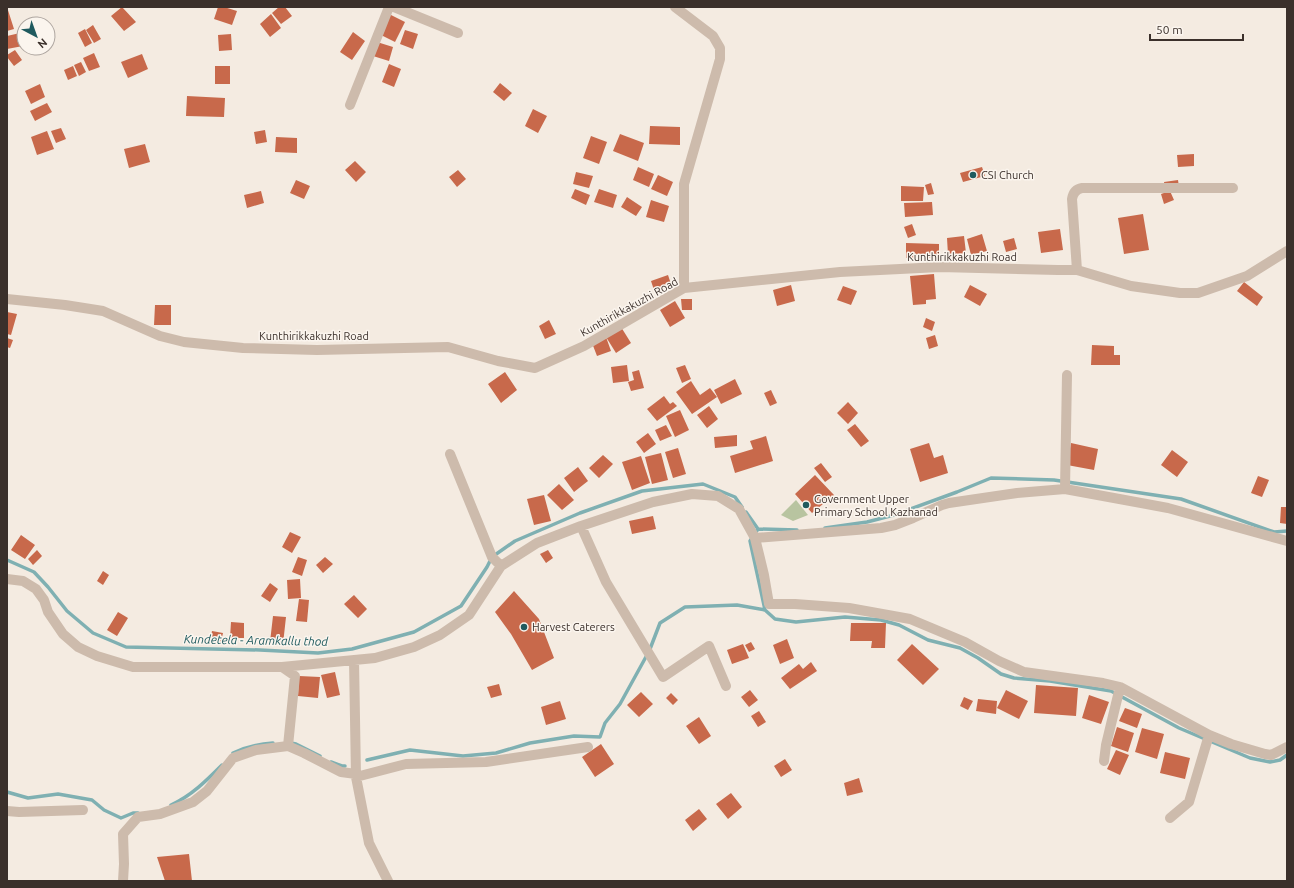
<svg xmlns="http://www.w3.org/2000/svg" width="1294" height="888" viewBox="0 0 1294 888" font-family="Ubuntu,sans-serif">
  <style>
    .green { fill: #b8c4a0 }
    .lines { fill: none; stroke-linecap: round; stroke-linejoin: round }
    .stream { stroke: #7fb0b2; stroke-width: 3.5 }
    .building { fill: #c8694b }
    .minor { stroke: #cdbbac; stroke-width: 10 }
    .poi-dot { fill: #1f5a5e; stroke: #fbf5ee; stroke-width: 1.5 }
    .labels { text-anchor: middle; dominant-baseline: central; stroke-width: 3; stroke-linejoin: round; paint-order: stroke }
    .poi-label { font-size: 11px; fill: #3b302b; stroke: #fbf5ee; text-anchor: start }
    .street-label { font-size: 11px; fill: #3b302b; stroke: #fbf5ee }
    .water-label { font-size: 12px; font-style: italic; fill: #1f5a5e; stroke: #fbf5ee }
  </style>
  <rect width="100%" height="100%" fill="#f4ebe1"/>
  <path class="green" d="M796,500l12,15 -15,6 -12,-6z"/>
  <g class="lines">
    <path class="stream" d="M746,512l12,17 -8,12 15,69 10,9 21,3 49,-5 36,3 18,5 29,15 32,8 18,10 23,16 13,4 36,3 61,10 68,37 71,30 20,4 10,-2 7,-5
      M825,528l42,-6 27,-7 63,-23 34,-14 63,2 127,19 93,33 13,-1
      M758,529l39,1
      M7,560l27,12 14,15 19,24 26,22 33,14 134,3 58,3 34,-4 62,-17 47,-26 26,-39 5,-10 23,-16 65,-28 62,-22 61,-7 32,13 7,10
      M650,649l10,-26 25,-16 52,-2 28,5
      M291,743l5,1 24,12
      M233,753c13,-6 26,-9 40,-10
      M367,760l43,-10 53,6 33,-3 34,-10 44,-7 26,1 5,-14 15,-19 27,-49
      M331,762l11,4h3
      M7,792l21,6 30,-4 34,6 12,10 17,8 12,-5h5
      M171,805c20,-9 35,-24 51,-40"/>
  </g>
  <path class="building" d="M7,7l7,22 -7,2z
    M122,7l14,15 -12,9 -13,-15z
    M218,7h6l13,4 -5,14 -18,-6z
    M279,7h6l7,9 -11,8 -9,-11z
    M271,14l10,14 -11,9 -10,-13z
    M389,14l16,8 -10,20 -16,-8z
    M93,25l8,14 -7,4 -8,-13z
    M85,29l7,14 -7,4 -7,-14z
    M405,30l13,4 -5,15 -13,-5z
    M353,32l12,9 -13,19 -12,-8z
    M20,33l3,13 -16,3v-13z
    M231,34l1,16 -13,1 -1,-16z
    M377,42l16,5 -4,14 -16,-5z
    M15,50l7,10 -8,6 -7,-9v-2z
    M94,53l6,14 -11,4 -6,-13z
    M142,54l6,15 -20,9 -7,-16z
    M81,62l5,10 -7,4 -5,-11z
    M389,64l12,5 -7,18 -12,-5z
    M73,66l4,10 -9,4 -4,-10z
    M215,66h15v18h-15z
    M500,83l12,10 -8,8 -11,-9z
    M40,84l5,13 -14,7 -6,-13z
    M187,96l38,2 -1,19 -38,-1z
    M47,103l5,9 -17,9 -5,-10z
    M533,109l14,7 -9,17 -13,-7z
    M650,126l30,1v18l-31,-1z
    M61,128l5,11 -10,4 -5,-12z
    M265,130l2,12 -11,2 -2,-12z
    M47,131l7,18 -17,6 -6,-18z
    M620,134l24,9 -6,18 -25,-10z
    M591,136l16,6 -8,22 -16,-6z
    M276,137l21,1v15l-22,-1z
    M145,144l5,18 -21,6 -5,-19z
    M1194,154v12l-16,1 -1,-12z
    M355,161l11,11 -10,10 -11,-12z
    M638,167l16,7 -5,13 -16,-7z
    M982,167l3,9 -22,6 -3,-9z
    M458,170l8,9 -9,8 -8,-10z
    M576,172l17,4 -4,12 -16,-4z
    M658,175l15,7 -6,14 -16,-7z
    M296,180l14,6 -6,13 -14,-6z
    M1178,180l1,7 -14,1 -1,-6z
    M931,183l3,11 -6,1 -3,-10z
    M901,186l23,1 -1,14h-22z
    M575,189l15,6 -4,10 -15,-7z
    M599,189l18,6 -4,13 -19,-6z
    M261,191l3,12 -17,5 -3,-13z
    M1170,191l4,9 -10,4 -3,-10z
    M627,197l15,10 -6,9 -15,-9z
    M651,200l18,6 -5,16 -18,-5z
    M932,202l1,13 -28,2 -1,-14z
    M1143,214l6,36 -25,4 -6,-36z
    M912,224l4,11 -8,3 -4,-11z
    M1060,229l3,21 -22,3 -3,-21z
    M982,234l5,17 -16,4 -4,-16z
    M964,236l2,17 -18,2 -1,-17z
    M1014,238l3,11 -11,3 -3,-11z
    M906,243l33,1v14h-33z
    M934,274l2,25 -10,1v4l-13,1 -3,-29z
    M668,275l3,9 -17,6 -3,-9z
    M1244,282l19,15 -6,9 -20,-15z
    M791,285l4,16 -18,5 -4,-16z
    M970,285l17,9 -7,12 -16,-9z
    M843,286l14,5 -6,14 -14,-5z
    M681,299h11v11h-10z
    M675,301l10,17 -15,9 -10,-17z
    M155,305h16v20h-17z
    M7,312l10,2 -6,21 -4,-1z
    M926,318l9,4 -3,9 -9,-4z
    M549,320l7,14 -11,5 -6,-13z
    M621,327l10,16 -15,10 -10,-16z
    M935,335l3,11 -9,3 -3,-11z
    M606,337l5,14 -14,5 -5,-13z
    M7,338l6,2 -3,8 -3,-1z
    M1092,345l22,1v9h6v10h-29z
    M627,365l2,16 -16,2 -2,-16z
    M685,365l6,14 -9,4 -6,-15z
    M639,370l5,18 -13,3 -3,-9 6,-2 -2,-8z
    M505,372l12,18 -16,13 -13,-19z
    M735,379l7,15 -21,10 -7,-14z
    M691,381l9,14 10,-7 7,9 -25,17 -16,-22z
    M771,390l6,13 -7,3 -6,-13z
    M664,396l6,8 3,-2 4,4 -20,15 -10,-12z
    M848,402l10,11 -10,11 -11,-11z
    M709,406l9,13 -11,9 -10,-13z
    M680,410l9,20 -14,7 -9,-21z
    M855,424l14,17 -8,6 -14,-17z
    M666,425l6,11 -12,5 -5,-11z
    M648,433l8,11 -12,9 -8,-11z
    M737,435v11l-22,2 -1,-11z
    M766,436l7,25 -38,12 -5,-17 23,-7 -3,-8z
    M929,443l5,15 9,-3 5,18 -28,9 -10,-33z
    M1071,443l27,6 -4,21 -27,-5z
    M678,448l8,26 -13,4 -8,-26z
    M1172,450l16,12 -11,15 -16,-12z
    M661,453l7,27 -16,4 -7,-27z
    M603,455l10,9 -14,14 -10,-10z
    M641,456l9,27 -18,7 -10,-28z
    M821,463l11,14 -7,5 -11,-14z
    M578,467l10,14 -14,11 -10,-14z
    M815,475l19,20 -22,18 -17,-19z
    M1258,476l11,4 -7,17 -11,-4z
    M559,484l15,16 -12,10 -15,-15z
    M544,495l7,26 -17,4 -7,-26z
    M1281,507h6v17l-7,-1z
    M653,516l3,13 -24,5 -3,-13z
    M290,532l11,5 -9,16 -10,-6z
    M21,535l14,10 -10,14 -14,-9z
    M37,550l5,6 -9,9 -5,-6z
    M548,550l5,8 -7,5 -6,-9z
    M298,557l9,3 -5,16 -10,-4z
    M325,557l8,7 -10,9 -7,-8z
    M103,571l6,4 -6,10 -6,-4z
    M300,579l1,19 -13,1 -1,-19z
    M270,583l8,6 -8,13 -9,-6z
    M514,591l25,28 15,39 -22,12 -21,-36 -16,-22z
    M354,595l13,14 -9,9 -14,-14z
    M299,599l10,1 -2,22 -11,-1z
    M118,612l10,6 -11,18 -10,-6z
    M273,616l13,1 -3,27 -13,-2z
    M231,622l13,1v15h-14z
    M851,623h35l-1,25h-14l1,-7h-22z
    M212,631l11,2 -2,9 -11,-2z
    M787,639l7,19 -14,6 -7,-19z
    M751,642l4,7 -6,3 -4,-7z
    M743,644l6,14 -17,6 -5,-14z
    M912,644l27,25 -16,16 -26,-25z
    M811,662l6,9 -27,18 -9,-11 18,-14 4,5z
    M335,672l5,23 -13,3 -6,-23z
    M299,676l21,1 -2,21 -20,-2z
    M499,684l3,11 -11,3 -4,-11z
    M1036,685l42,3 -2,28 -42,-3z
    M750,690l8,10 -9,7 -8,-10z
    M1006,690l22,11 -9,18 -22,-11z
    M641,692l12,12 -14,13 -12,-12z
    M671,693l7,7 -5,5 -7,-7z
    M1089,695l20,7 -8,22 -19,-6z
    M964,697l9,4 -5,9 -8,-4z
    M978,699l19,2 -1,13 -20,-3z
    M560,701l6,18 -20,6 -5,-18z
    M1125,708l17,6 -5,14 -18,-7z
    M759,711l7,11 -8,5 -7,-11z
    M699,717l12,19 -12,8 -13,-18z
    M1117,727l17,6 -6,19 -17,-6z
    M1142,728l22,6 -7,25 -22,-7z
    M601,744l13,20 -19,13 -13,-20z
    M1116,750l13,5 -9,20 -13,-6z
    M1165,752l25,6 -5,21 -25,-6z
    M785,759l7,11 -11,7 -7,-11z
    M859,778l4,14 -16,4 -3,-13z
    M731,793l11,14 -14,12 -12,-15z
    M699,809l8,10 -14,12 -8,-11z
    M189,854l3,27h-27l-8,-24z"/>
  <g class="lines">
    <path class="minor" d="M394,7l64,26
      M675,7l38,29 7,12v11l-36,125v104
      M350,105l39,-98
      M1077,270l-5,-71c1,-6 4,-10 10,-11h151
      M7,299l58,6 38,6 57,25 24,6 59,6 74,2 131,-3 50,14 37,7 49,-22 100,-58 156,-16 100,-5 118,3h19l54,16 49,7h18l49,-17 40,-25
      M450,454l42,103 9,9
      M1065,489l2,-114
      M581,526l25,56 57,95 46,-31 17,40
      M755,538l126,-10 14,-3 18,-7 29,-13 7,-2 68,-10 48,-4 103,19 119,33
      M7,579l16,2 13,8 8,11 4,12 15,22 15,13 19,9 36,11h149l93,-9 39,-11 26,-12 29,-20 32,-49 36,-23 44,-17 72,-24 39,-8 26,2 21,13 16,29 9,37 5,29h26l54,4 61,11 55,23 34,19 25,11 79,11 17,4 89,48 22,9 34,10 6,1 16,-8
      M354,660l2,117 13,66 19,38
      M282,667l13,9 -7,70
      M1104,761l2,-16 14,-58
      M356,777l50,-13 80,-2 102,-15
      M7,811l12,1 64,-2
      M1170,818l19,-16 20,-67
      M123,881l1,-17 -1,-30 15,-17 22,-3 33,-12 14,-11 26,-33 23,-8 32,-4 16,7 37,19 15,2"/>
  </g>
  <g class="poi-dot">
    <circle cx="973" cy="175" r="4"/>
    <circle cx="806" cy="505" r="4"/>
    <circle cx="524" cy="627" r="4"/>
  </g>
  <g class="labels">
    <g class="poi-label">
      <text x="981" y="175">CSI Church</text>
      <text x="814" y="499">Government Upper<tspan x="814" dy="13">Primary School Kazhanad</tspan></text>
      <text x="532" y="627">Harvest Caterers</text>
    </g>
    <g class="street-label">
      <text x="962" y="257">Kunthirikkakuzhi Road</text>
      <text transform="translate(629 307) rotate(-29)">Kunthirikkakuzhi Road</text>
      <text x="314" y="336">Kunthirikkakuzhi Road</text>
    </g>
    <g class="water-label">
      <text transform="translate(256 640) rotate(1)">Kundetela - Aramkallu thod</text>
    </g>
  </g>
  <rect width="1294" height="888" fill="none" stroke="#3b302b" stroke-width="16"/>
  <g transform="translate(36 36) rotate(139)"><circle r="19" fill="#fbf5ee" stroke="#aea6a0"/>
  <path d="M0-3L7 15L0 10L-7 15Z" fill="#1f5a5e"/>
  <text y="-6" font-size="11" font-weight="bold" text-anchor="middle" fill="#3b302b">N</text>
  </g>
  <path d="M1150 34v6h93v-6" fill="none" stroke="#3b302b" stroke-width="2"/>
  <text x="1156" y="34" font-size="12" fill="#3b302b" stroke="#fbf5ee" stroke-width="3" paint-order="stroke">50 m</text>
</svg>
